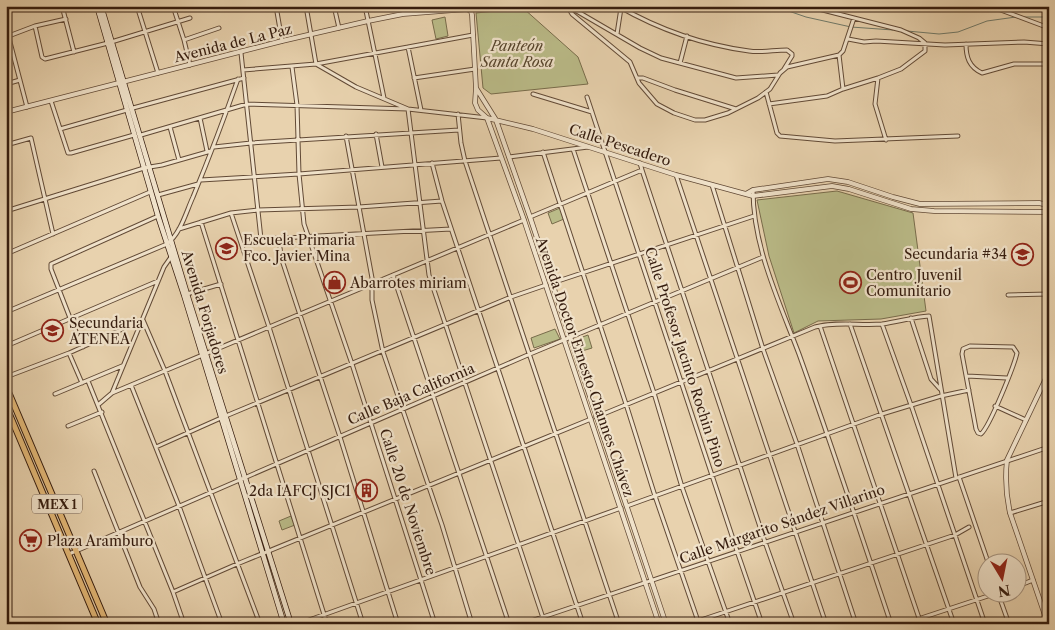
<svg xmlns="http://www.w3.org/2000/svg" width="1055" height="630" viewBox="0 0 1055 630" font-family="'Libre Caslon Text',serif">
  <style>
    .green { fill: #babb88; stroke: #786c4b }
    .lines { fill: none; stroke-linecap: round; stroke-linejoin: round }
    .stream { stroke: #707a6a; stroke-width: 1 }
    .minor-casing { stroke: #624a36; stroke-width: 5 }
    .tertiary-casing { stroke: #624a36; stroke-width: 5.5 }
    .secondary-casing { stroke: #351c0e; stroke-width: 6 }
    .primary-casing { stroke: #351c0e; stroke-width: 7 }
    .minor { stroke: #f0e2ca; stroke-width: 3 }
    .tertiary { stroke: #f0e2ca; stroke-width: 4 }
    .secondary { stroke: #f0e2ca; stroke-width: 4.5 }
    .primary { stroke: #e4b977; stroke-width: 5 }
    .labels { text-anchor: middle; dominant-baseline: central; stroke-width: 4.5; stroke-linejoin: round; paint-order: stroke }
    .shield { fill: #f0e2ca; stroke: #6d5746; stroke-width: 1 }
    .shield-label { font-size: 12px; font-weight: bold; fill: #351c0e }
    .street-label { font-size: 14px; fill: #351c0e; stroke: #f0e2ca }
    .park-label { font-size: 14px; font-style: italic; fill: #56442c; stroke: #f0e2ca }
    .poi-label { font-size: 14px; fill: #351c0e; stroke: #f0e2ca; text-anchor: start }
  </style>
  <rect width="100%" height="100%" fill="#e8d2ae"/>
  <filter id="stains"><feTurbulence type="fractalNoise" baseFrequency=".004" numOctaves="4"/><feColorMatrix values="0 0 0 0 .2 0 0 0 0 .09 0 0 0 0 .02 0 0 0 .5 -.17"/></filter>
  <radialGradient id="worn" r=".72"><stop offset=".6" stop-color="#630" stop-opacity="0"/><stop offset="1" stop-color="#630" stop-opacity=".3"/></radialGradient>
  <path class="green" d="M523,8l55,49 10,27 -97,10 -8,-6 -7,-75z
    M445,17l3,19 -12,3 -4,-19z
    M837,191l76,22 13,98 -45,8 -63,2 -24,12 -25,-77 -12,-56z
    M560,208l4,11 -12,5 -4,-11z
    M555,329l5,10 -26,9 -3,-10z
    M588,335l4,13 -10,3 -5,-12z
    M291,516l4,9 -13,5 -3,-9z"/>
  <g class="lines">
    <path class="stream" d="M774,6l32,11 45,10 42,3
      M1022,17h27
      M907,31l32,3 19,-2 29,-11 29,-4"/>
    <defs>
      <path id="minor" d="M62,6l12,46
        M137,6l21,67
        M173,6l11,34 6,25
        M276,6l6,35
        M306,6l10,58 40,23 52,22 21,166 116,349
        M334,6l5,22
        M365,6l19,92
        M567,6l5,8 58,48 9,21 18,21 17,9 21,7h10l23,-7 30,-15 12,-9 10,-16 7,-6 52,-12 4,-4 11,-33
        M568,6l72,42 21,10 75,20 42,-3
        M618,6c40,23 86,39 131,45 12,2 25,-1 38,-1l5,4v2l-8,13
        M990,6l59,22
        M35,26l7,31 3,2 63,-16 82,-25
        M6,27l21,80
        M617,34l4,-26
        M6,37l29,-11 31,-7
        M848,39l16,3 12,-1 69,4 79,-3 25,2
        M184,40l35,-12
        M966,44c0,13 3,23 16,29l32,-9h35
        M408,47l13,63
        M241,53l20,186 190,-10
        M839,55l4,34
        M680,63l7,-27
        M292,67l5,38 2,69 5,50 48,140 83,260
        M243,70l73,-6 157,-29
        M414,78l61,-9
        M638,78h5l32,12 61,19
        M878,78l-3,26 11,36
        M6,84l14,-4
        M766,92l11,41 3,3 55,5 123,-5
        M533,94l59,18
        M587,97l150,454 25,73
        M51,101l17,52h3l63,-18
        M769,104l58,-8 16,-7 35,-11 23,-9 24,-18v-8l-6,-5 -18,-8 -94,-24
        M133,108l111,-30
        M458,114l3,29 4,18 154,463
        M200,118l7,33
        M170,127l9,33
        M60,129l67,-19
        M376,134l6,33
        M141,135l106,-31 161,5 79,9
        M346,136l26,142v22l11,52 59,173 30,99
        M6,145l25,-7 22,96
        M214,147l37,-4 208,-13
        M573,149l81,244 28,94 48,137
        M543,152l83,252 29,92 44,128
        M509,157l79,-10
        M432,163l10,38 141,423
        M642,170l123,372 29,82
        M676,175l150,449
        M201,180l98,-6 202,-16
        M712,185l51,164 34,95 59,180
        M753,190c0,57 26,111 46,164 32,89 62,180 92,270
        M158,195l40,-11
        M6,211l138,-43 18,-3 49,-14
        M231,213l38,114 94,297
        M530,217l112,-47 -2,-7
        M201,222l126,402
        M179,229l52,-16 27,-3 101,-3 83,-6
        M279,238l2,19 59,180 58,187
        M6,254l144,-62
        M393,275l116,349
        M552,283l202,-67
        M187,294l34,-10
        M1008,295l41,-1
        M6,312l161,-68c14,-11 19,-32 26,-47 16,-39 31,-78 45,-118
        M911,318l20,61 9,10
        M850,324l104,300
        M882,324l29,81 74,219
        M820,326l101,298
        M6,346l152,-65
        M970,346l43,1 4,6c-3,13 -27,73 -36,81l-3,-1 -2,-4 -14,-75 1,-5z
        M83,347l-13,-29 -19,-49v-5l107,-48
        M69,353l13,30
        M967,376l40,2
        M6,377l63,-24 74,-33 22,51 95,253
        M88,381l85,211 11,32
        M131,385l48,121 43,118
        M112,393l412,-173
        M55,394l67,-28
        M98,405l14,-12 52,-126 7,-10
        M995,406l31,14
        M596,417l219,-90c22,-6 45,-1 67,-3 16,-2 31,-7 47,-8l27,162
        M68,426l34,-14
        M156,447l65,-29 290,-121 35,-12
        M94,471l46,116 14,22 5,15
        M959,477l29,85
        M627,506l255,-92 59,-18 28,-6
        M1010,513l39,-12
        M69,554l461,-200 233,-97
        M1018,586l15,-6
        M173,592l64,-28 354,-145
        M998,593l11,31
        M298,624l323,-116
        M522,624l527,-177
        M689,624l266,-89 14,-8
        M903,624l97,-32"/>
      <path id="tertiary" d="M476,88l20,32 34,97 136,407
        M6,112l276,-71 86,-20 35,-7 64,-5 4,2 1,4 4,73 -1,15 3,7 9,8 46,11 143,46 77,21 79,-10 17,3 62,20 23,2 115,1
        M487,118l37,102 135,404
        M746,194l7,-4 75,-11 20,3 45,15 27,7 119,-1 9,2 1,8
        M1048,624l-38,-111c-4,-18 -5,-35 -3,-53l42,-88"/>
      <path id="secondary" d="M97,6l61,210 26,79 100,329
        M101,6l86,288 104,330"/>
      <path id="primary" d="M6,386l101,238
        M6,406l92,218"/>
    </defs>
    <use href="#minor" class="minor-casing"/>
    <use href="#tertiary" class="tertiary-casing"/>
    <use href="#secondary" class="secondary-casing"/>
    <use href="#primary" class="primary-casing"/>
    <use href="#minor" class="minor"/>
    <use href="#tertiary" class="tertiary"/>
    <use href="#secondary" class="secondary"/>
    <use href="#primary" class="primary"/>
  </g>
  <defs>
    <symbol id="school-ring" viewBox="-11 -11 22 22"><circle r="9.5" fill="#f0e2ca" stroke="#8f2418" stroke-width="1.5"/><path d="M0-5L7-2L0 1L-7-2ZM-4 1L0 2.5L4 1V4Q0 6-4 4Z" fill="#8f2418"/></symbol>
    <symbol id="shop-ring" viewBox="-11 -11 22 22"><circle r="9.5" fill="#f0e2ca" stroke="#8f2418" stroke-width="1.5"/><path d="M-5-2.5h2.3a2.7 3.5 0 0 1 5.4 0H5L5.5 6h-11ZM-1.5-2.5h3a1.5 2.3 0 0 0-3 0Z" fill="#8f2418"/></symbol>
    <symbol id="stadium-ring" viewBox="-11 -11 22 22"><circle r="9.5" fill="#f0e2ca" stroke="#8f2418" stroke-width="1.5"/><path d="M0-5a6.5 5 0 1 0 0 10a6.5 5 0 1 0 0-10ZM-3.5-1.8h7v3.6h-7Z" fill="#8f2418"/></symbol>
    <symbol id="building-ring" viewBox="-11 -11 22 22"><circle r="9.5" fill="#f0e2ca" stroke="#8f2418" stroke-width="1.5"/><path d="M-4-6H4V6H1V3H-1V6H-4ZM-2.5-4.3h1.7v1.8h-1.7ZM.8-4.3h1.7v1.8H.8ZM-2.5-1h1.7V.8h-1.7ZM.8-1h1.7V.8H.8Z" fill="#8f2418"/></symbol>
    <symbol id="supermarket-ring" viewBox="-11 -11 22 22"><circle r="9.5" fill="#f0e2ca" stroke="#8f2418" stroke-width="1.5"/><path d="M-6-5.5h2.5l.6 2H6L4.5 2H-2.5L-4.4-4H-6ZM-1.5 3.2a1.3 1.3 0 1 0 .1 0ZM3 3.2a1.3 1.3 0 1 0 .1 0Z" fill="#8f2418"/></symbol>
  </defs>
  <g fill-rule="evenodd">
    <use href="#school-ring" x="214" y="236" width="25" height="25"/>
    <use href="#school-ring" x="1010" y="242" width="25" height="25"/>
    <use href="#shop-ring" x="322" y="270" width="25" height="25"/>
    <use href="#stadium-ring" x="838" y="270" width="25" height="25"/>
    <use href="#school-ring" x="40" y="318" width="25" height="25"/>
    <use href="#building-ring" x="354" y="478" width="25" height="25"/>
    <use href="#supermarket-ring" x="18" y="528" width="25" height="25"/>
  </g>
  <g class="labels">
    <rect class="shield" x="32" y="494.5" width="50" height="19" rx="4"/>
    <g class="shield-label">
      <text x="57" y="504">MEX 1</text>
    </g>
    <g class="street-label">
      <text transform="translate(233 43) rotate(-14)">Avenida de La Paz</text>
      <text transform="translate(620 145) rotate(18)">Calle Pescadero</text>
      <text transform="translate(205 312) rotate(73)">Avenida Forjadores</text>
      <text transform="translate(685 357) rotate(72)">Calle Profesor Jacinto Rochin Pino</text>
      <text transform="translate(585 367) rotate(71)">Avenida Doctor Ernesto Channes Chávez</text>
      <text transform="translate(411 394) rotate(-23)">Calle Baja California</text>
      <text transform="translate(408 502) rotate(72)">Calle 20 de Noviembre</text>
      <text transform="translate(782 524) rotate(-19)">Calle Margarito Sández Villarino</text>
    </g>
    <g class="park-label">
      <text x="517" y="46">Panteón<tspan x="517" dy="16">Santa Rosa</tspan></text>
    </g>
    <g class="poi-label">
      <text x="243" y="240">Escuela Primaria<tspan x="243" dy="16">Fco. Javier Mina</tspan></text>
      <text x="1007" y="254" text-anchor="end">Secundaria #34</text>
      <text x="866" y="275">Centro Juvenil<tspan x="866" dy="16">Comunitario</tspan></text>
      <text x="350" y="283">Abarrotes miriam</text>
      <text x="69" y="323">Secundaria<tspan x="69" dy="16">ATENEA</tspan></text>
      <text x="351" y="491" text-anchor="end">2da IAFCJ SJC1</text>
      <text x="47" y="541">Plaza Aramburo</text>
    </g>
  </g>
  <rect width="1055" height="630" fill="none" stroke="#e8d2ae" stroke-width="25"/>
  <rect x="8" y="8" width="1040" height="615" fill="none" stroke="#351c0e" stroke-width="2.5"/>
  <rect x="12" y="12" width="1030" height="605" fill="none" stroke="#351c0e"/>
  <g transform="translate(1002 578) rotate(170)"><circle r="24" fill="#f0e2ca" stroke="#a5937f"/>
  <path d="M0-4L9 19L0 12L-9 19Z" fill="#8f2418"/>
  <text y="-8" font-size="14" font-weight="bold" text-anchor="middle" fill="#351c0e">N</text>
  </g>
  <rect width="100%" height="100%" filter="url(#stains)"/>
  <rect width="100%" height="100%" fill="url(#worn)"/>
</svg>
